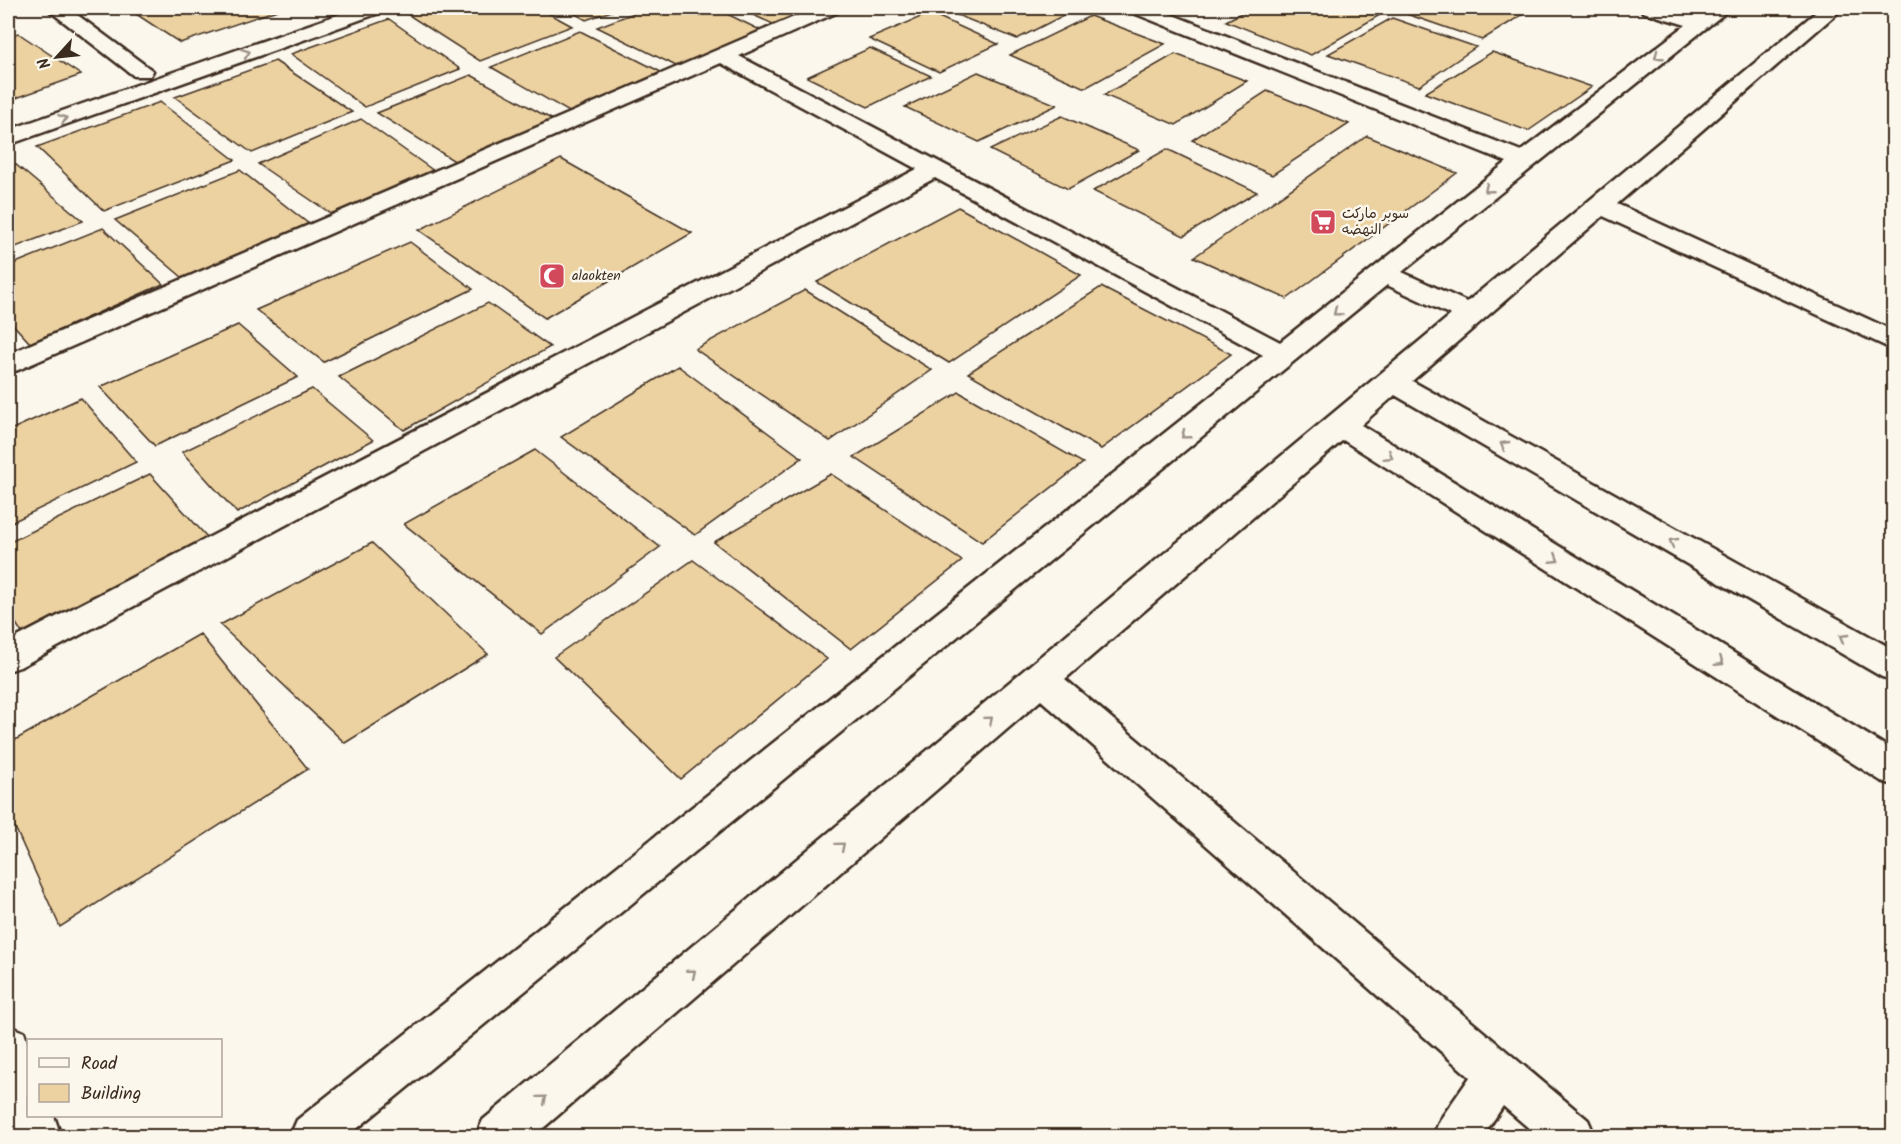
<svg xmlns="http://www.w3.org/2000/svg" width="1901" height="1144" viewBox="0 0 1901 1144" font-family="Kalam,'Playpen Sans Arabic',sans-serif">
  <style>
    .building { fill: #ecd1a1; stroke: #3b2a1e; stroke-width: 1.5 }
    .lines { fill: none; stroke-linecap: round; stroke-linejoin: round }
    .minor-casing { stroke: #3b2a1e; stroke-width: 5 }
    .minor { fill: #fbf7ec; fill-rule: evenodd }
    .oneway { stroke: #9b9085 }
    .labels { text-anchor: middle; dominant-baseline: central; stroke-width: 5; stroke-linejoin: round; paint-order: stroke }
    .far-poi-label { font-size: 14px; fill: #3b2a1e; stroke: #fbf7ec; text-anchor: start }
  </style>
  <rect width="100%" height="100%" fill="#fbf7ec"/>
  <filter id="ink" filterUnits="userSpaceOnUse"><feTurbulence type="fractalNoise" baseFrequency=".0167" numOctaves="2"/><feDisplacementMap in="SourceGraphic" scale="12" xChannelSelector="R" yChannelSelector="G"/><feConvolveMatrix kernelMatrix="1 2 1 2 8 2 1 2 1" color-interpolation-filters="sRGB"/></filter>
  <g filter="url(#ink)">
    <path class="building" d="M138,8h140l2,1 -100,34 -50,-33z
      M425,8h114l33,18 -92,35 -73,-47z
      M565,8h55l-34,12z
      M647,8h68l45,22 -82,37 -81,-40z
      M738,8h74l-39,16z
      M945,8h127l4,1 -59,30 -75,-30z
      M1251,8h120l14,4 -74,43 -85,-34z
      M1409,8h124l-51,32 -81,-28z
      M930,13l68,31 -59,28 -70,-33z
      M1090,16l75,28 -80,44 -75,-33z
      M1392,18l84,29 -57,39 -91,-32z
      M389,19l71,50 -95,38 -74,-53z
      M580,31l81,41 -90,41 -80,-46z
      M18,33l63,42 -73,26v-64z
      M870,48l61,28 -63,31 -61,-30z
      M1492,52l100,35 -64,44 -103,-38z
      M1175,54l72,27 -71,44 -72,-30z
      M275,61l77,51 -100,41 -77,-56z
      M978,72l79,33 -78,37 -74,-35z
      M471,75l82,45 -97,42 -79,-49z
      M1267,91l82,33 -77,51 -80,-35z
      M160,102l75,58 -131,51 -67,-64z
      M1062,116l77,34 -71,39 -78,-39z
      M361,119l73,52 -101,44 -75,-51z
      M1367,136l90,37 -170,126 -93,-42z
      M1167,149l90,43 -73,44 -91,-45z
      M8,158l75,63 -75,29z
      M561,159l131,74 -147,85 -126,-88z
      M240,170l69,54 -126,54 -68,-58z
      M958,207l123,68 -132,88 -132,-81z
      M103,228l60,56 -133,59 -22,-24v-53z
      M410,242l63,47 -149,73 -68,-52z
      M1101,287l130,67 -130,95 -133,-76z
      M805,290l127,80 -102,71 -135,-92z
      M488,303l62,44 -146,83 -65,-53z
      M238,325l60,52 -143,69 -55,-59z
      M678,366l124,92 -107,77 -134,-98z
      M312,389l61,51 -136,73 -55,-61z
      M959,392l124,71 -101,79 -128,-85z
      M81,398l55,64 -128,62v-93z
      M535,450l125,97 -118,87 -138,-110z
      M150,474l58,64 -186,95 -14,-22v-68z
      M831,474l131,87 -111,88 -137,-107z
      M372,543l116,111 -143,89 -125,-118z
      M693,560l134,99 -146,120 -127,-122z
      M200,634l108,135 -248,158 -52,-115v-68z"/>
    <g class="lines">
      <defs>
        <path id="minor" d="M46,8h22l85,63 -3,5h-16z
          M357,8h28l-3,4 -374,133v-15z
          M815,8h26l-3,4 -99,44 541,286 227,-180 -376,-150 -3,-4h27l366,143 165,-126 -43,-13 -3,-4h30l28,8 11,-8h22l-329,264 65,30 354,-294h22l-226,196 277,127v19l-291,-134 -191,165 482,269v30l-12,-3 -487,-282 -34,30 533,326v34l-13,-4 -538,-341 -278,239 523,441 7,16h-57l-35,-30 -20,30h-50l7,-16 30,-43 -429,-377 -507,436h-58l7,-16 968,-805 -64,-30 -1039,851h-58l7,-16 966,-765 -328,-177 -915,489 -12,4v-29l909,-473 -196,-106 -703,307 -10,3v-19z
          M8,1026l16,6 4,12v72h26l7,20h-46l-7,-23z"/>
      </defs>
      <use href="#minor" class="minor-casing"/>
      <use href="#minor" class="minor"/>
    </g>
    <defs><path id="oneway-chevron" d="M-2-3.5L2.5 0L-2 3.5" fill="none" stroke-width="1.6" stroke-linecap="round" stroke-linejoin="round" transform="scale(1.5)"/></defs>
    <g class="oneway">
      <use href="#oneway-chevron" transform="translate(246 53) rotate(-20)"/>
      <use href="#oneway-chevron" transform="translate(1658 56) rotate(142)"/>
      <use href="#oneway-chevron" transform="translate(63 119) rotate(-20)"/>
      <use href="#oneway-chevron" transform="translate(1488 189) rotate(141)"/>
      <use href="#oneway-chevron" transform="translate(1337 312) rotate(141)"/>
      <use href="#oneway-chevron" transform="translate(1185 435) rotate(141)"/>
      <use href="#oneway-chevron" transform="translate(1504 445) rotate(-150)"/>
      <use href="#oneway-chevron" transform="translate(1389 456) rotate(32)"/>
      <use href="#oneway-chevron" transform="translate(1673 542) rotate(-150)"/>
      <use href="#oneway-chevron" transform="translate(1555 559) rotate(32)"/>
      <use href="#oneway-chevron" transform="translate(1843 638) rotate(-150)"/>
      <use href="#oneway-chevron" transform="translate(1720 662) rotate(32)"/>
      <use href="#oneway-chevron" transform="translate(989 720) rotate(-40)"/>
      <use href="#oneway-chevron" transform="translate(841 846) rotate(-40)"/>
      <use href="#oneway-chevron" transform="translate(692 973) rotate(-40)"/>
      <use href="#oneway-chevron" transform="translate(543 1099) rotate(-40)"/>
    </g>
  </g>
  <defs>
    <symbol id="supermarket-square" viewBox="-11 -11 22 22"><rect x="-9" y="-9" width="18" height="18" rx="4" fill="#d1495b" stroke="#fbf7ec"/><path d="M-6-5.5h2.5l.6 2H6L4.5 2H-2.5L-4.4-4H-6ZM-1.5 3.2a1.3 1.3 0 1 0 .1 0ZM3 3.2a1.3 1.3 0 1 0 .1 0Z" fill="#fff"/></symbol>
    <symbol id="mosque-square" viewBox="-11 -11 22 22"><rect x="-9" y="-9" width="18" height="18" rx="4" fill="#d1495b" stroke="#fbf7ec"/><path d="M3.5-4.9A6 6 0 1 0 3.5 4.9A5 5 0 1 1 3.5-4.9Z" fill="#fff"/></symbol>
  </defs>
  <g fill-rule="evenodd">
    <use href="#supermarket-square" x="1308" y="207" width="30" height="30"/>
    <use href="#mosque-square" x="537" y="261" width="30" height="30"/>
  </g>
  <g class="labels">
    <g class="far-poi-label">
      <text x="1342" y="214">سوبر ماركت<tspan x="1342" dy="16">النهضه</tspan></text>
      <text x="572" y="276">alaokten</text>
    </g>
  </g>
  <rect width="1901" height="1144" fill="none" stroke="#fbf7ec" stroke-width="30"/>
  <rect x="15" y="15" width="1871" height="1114" fill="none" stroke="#3b2a1e" stroke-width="2" filter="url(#ink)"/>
  <rect x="27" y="1039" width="195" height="78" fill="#fbf7ec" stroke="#aea59a" stroke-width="1.5"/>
  <rect x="39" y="1058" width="30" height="9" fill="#fbf7ec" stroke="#aea59a" stroke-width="1.5"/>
  <text x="81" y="1069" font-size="18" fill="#3b2a1e">Road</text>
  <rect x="39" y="1084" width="30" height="18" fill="#ecd1a1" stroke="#aea59a" stroke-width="1.5"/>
  <text x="81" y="1099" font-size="18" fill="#3b2a1e">Building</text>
  <g transform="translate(57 57) rotate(243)" stroke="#fbf7ec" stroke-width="4.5" paint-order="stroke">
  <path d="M0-4.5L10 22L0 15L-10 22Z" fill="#3b2a1e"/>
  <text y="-9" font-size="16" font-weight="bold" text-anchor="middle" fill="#3b2a1e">N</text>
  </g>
</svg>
